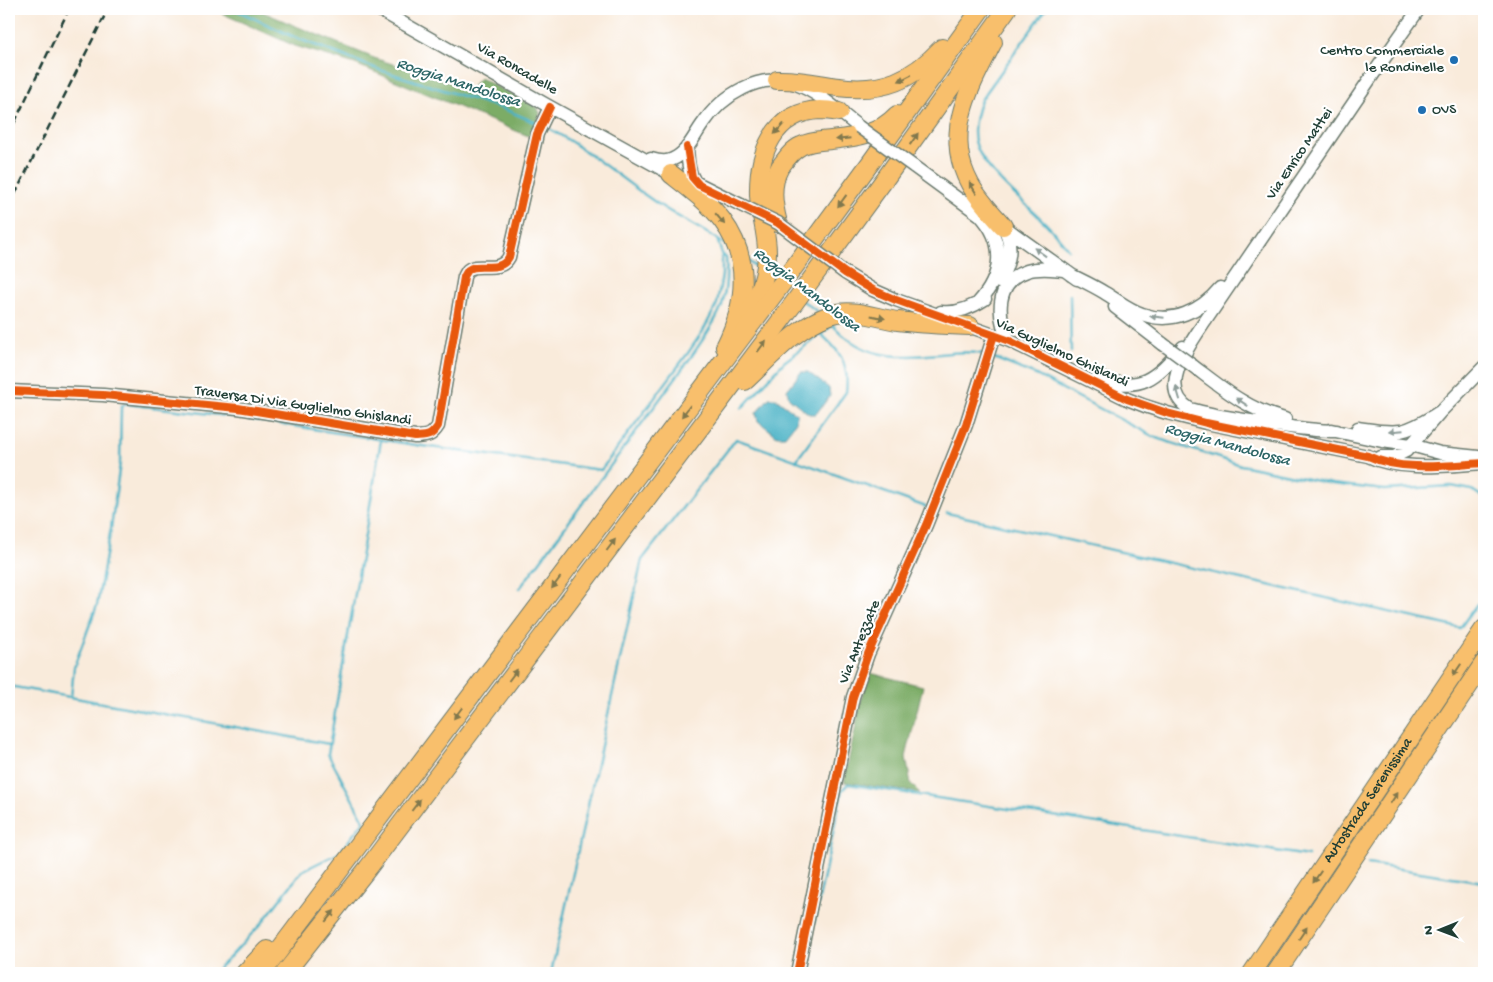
<svg xmlns="http://www.w3.org/2000/svg" width="1493" height="982" viewBox="0 0 1493 982" font-family="'Gochi Hand',sans-serif">
  <style>
    .forest { fill: #7cac66; stroke: #4e744d }
    .water { fill: #47b1c5; stroke: #33777c }
    .lines { fill: none; stroke-linecap: round; stroke-linejoin: round }
    .stream { stroke: #47b1c5; stroke-width: 2.5 }
    .minor-casing { stroke: #6b7a6e; stroke-width: 15 }
    .highway-casing { stroke: #6b7a6e; stroke-width: 20 }
    .minor { stroke: #fff; stroke-width: 12 }
    .highway { stroke: #f8bf6c; stroke-width: 18 }
    .rail { stroke: #1f3d34; stroke-width: 2.5; stroke-dasharray: 8 4; stroke-linecap: butt }
    .minor-bridge-casing { stroke: #6b7a6e; stroke-width: 15; stroke-linecap: butt }
    .minor-bridge { stroke: #fff; stroke-width: 12 }
    .cycleway-casing { stroke: #fff; stroke-width: 11 }
    .cycleway { stroke: #e8590c; stroke-width: 8 }
    .oneway { fill: #81784d }
    .oneway2 { fill: #8f9e9a }
    .poi-dot { fill: #1f6fb2; stroke: #fff; stroke-width: 2 }
    .labels { text-anchor: middle; dominant-baseline: central; stroke-width: 4.5; stroke-linejoin: round; paint-order: stroke }
    .poi-label { font-size: 15px; fill: #1f3d34; stroke: #fff; text-anchor: end }
    .street-label { font-size: 15px; fill: #1f3d34; stroke: #fff }
    .water-label { font-size: 16px; font-style: italic; fill: #2d6667; stroke: #fff }
  </style>
  <rect width="100%" height="100%" fill="#fff"/>
  <filter id="ink" filterUnits="userSpaceOnUse"><feTurbulence type="fractalNoise" baseFrequency=".02" numOctaves="2"/><feDisplacementMap in="SourceGraphic" scale="10" xChannelSelector="R" yChannelSelector="G"/><feConvolveMatrix kernelMatrix="1 2 1 2 8 2 1 2 1" color-interpolation-filters="sRGB"/></filter>
  <filter id="wash" filterUnits="userSpaceOnUse"><feTurbulence type="fractalNoise" baseFrequency=".0096" numOctaves="4" result="noise"/><feDisplacementMap in="SourceGraphic" scale="20" xChannelSelector="R" yChannelSelector="G"/><feGaussianBlur stdDeviation="1.12" result="paint"/><feColorMatrix in="noise" values="0 0 0 0 0 0 0 0 0 0 0 0 0 0 0 0 0 1.4 0 .05"/><feComposite in="paint" operator="in"/></filter>
  <g filter="url(#wash)">
    <rect width="100%" height="100%" fill="#f9ebdb"/>
    <path class="forest" d="M212,9h44l40,17 78,32 96,31 10,-11 57,29 3,6 -7,25 -178,-74 -60,-18z
      M870,673l53,13 -17,71 5,27 9,9 -76,-11 20,-95z"/>
    <path class="water" d="M801,372h7l21,16 1,8 -14,18h-7l-20,-16 -2,-8z
      M769,398h7l21,16 -1,8 -11,14h-8l-19,-15 -2,-8z"/>
    <g class="lines">
      <path class="stream" d="M234,9l60,28 86,33 124,39 35,15
        M1046,9l-65,91c-5,13 -9,27 -6,41 6,28 45,57 64,76 11,10 20,21 29,32
        M546,127c40,21 75,52 112,77 22,15 47,26 69,42
        M748,261l12,9
        M1070,295l1,57
        M803,301l15,11
        M830,322c33,38 64,36 110,32 15,-2 29,-3 43,0
        M991,357l45,18 120,63 85,27 91,19 53,6 66,-4 21,4 12,8
        M742,408l42,-46 49,-37
        M796,461l50,-69c4,-30 -8,-44 -30,-62
        M947,513l513,115 17,-24 6,-1
        M520,588l171,-231c10,-15 25,-35 31,-52 4,-15 5,-32 4,-47l-4,-4
        M9,686l320,58
        M71,698l3,-31 23,-62 14,-77 9,-65 1,-55 2,-3 3,-1 102,12 194,30 179,24 87,-117 15,-22 14,-27 5,-29v-21l-5,-15
        M1368,864l116,18
        M814,923l28,-133 6,-6 460,72
        M213,973l15,-14 33,-35 41,-53 37,-18 25,-32 -36,-67 53,-314
        M551,973l91,-413 94,-121 190,68"/>
    </g>
  </g>
  <g filter="url(#ink)">
    <g class="lines">
      <defs>
        <path id="minor" d="M378,9l172,98 121,67 52,22
          M687,147c1,12 1,25 8,35l46,23
          M651,159c7,2 15,4 22,0 14,-6 21,-23 29,-34 20,-30 58,-54 94,-41 24,9 43,28 63,43
          M913,166l67,49c26,28 23,61 -2,88
          M963,201l40,25 74,53
          M845,273l28,17 23,10 114,41 117,58 18,7 22,7 39,10 162,33c33,16 81,9 116,7
          M1071,275c12,6 23,11 34,18 12,7 24,17 37,21 30,11 59,-3 78,-26
          M999,282c11,-19 15,-37 4,-56
          M1115,307l48,37
          M941,312c16,2 30,-4 44,-13
          M1010,341c-14,-24 -15,-60 17,-70 12,-4 24,-2 36,-1
          M1193,366c28,21 56,45 92,53
          M1098,377c43,17 57,1 85,-30
          M9,391l94,4 135,13 177,29c12,-1 16,0 23,-11l26,-149c0,-1 4,-7 4,-7 10,-9 31,5 41,-13l28,-123 13,-27
          M1358,428c14,2 29,5 43,3 14,-3 27,-12 39,-19
          M1331,430l51,11 29,4 29,8 38,4
          M1337,431c-24,0 -49,-4 -74,-8 -24,-4 -49,-7 -73,-14 -36,-21 3,-69 18,-92l168,-247 43,-61
          M1381,457h13l12,-6 34,-39 44,-45
          M797,973l56,-276 15,-43 58,-129 40,-100 28,-90"/>
        <g id="highway">
          <path d="M993,42c-23,45 -51,91 -23,142 8,15 21,28 33,42"/>
          <path d="M777,80c21,-1 41,4 61,7 45,6 74,-7 104,-39"/>
          <path d="M671,174c18,14 37,28 51,46 30,40 24,85 3,127"/>
          <path d="M778,223c-5,-19 -8,-38 2,-56 6,-8 12,-17 21,-21 9,-5 20,-5 30,-6 26,-3 47,-5 66,-25"/>
          <path d="M749,313c11,-19 18,-39 18,-61 0,-20 -7,-38 -8,-57 -1,-41 14,-83 61,-85 6,0 13,1 19,2"/>
          <path d="M745,381c26,-24 51,-54 85,-66 22,-8 45,3 68,6 24,3 48,4 72,5"/>
          <path d="M245,973l22,-23"/>
          <path d="M262,973l524,-695 85,-116 110,-153"/>
          <path d="M285,973l83,-105 426,-565 91,-124 122,-170"/>
          <path id="s1" d="M1252,973l232,-344"/>
          <path d="M1276,973l208,-310"/>
        </g>
      </defs>
      <use href="#minor" class="minor-casing"/>
      <use href="#highway" class="highway-casing"/>
      <use href="#minor" class="minor"/>
      <use href="#highway" class="highway"/>
      <path class="rail" d="M9,134l60,-125
        M9,206l99,-197"/>
      <defs>
        <path id="minor-bridge" d="M859,127l54,39
          M741,205l37,18 67,50
          M1163,344l30,22"/>
      </defs>
      <use href="#minor-bridge" class="minor-bridge-casing"/>
      <use href="#minor-bridge" class="minor-bridge"/>
      <defs>
        <path id="cycleway" d="M687,147l5,30 7,8 79,38 67,50 28,17 23,10 114,41 117,58 40,14 39,10 162,33c33,16 81,9 116,7
          M9,391l94,4 135,13 177,29c12,-1 16,0 23,-11l26,-149c0,-1 4,-7 4,-7 10,-9 31,5 41,-13l28,-123 13,-27
          M797,973l56,-276 15,-43 58,-129 40,-100 28,-90"/>
      </defs>
      <use href="#cycleway" class="cycleway-casing"/>
      <use href="#cycleway" class="cycleway"/>
    </g>
    <defs><path id="oneway-solid" d="M-6-.8H1V-3.2L6.5 0L1 3.2V.8H-6Z" transform="scale(1.25)"/></defs>
    <g class="oneway">
      <use href="#oneway-solid" transform="translate(905 78) rotate(154)"/>
      <use href="#oneway-solid" transform="translate(779 129) rotate(132)"/>
      <use href="#oneway-solid" transform="translate(843 139) rotate(174)"/>
      <use href="#oneway-solid" transform="translate(914 139) rotate(-55)"/>
      <use href="#oneway-solid" transform="translate(973 188) rotate(-121)"/>
      <use href="#oneway-solid" transform="translate(842 201) rotate(126)"/>
      <use href="#oneway-solid" transform="translate(720 219) rotate(50)"/>
      <use href="#oneway-solid" transform="translate(878 317) rotate(12)"/>
      <use href="#oneway-solid" transform="translate(762 346) rotate(-53)"/>
      <use href="#oneway-solid" transform="translate(686 411) rotate(127)"/>
      <use href="#oneway-solid" transform="translate(611 545) rotate(-53)"/>
      <use href="#oneway-solid" transform="translate(556 583) rotate(127)"/>
      <use href="#oneway-solid" transform="translate(1457 670) rotate(124)"/>
      <use href="#oneway-solid" transform="translate(513 675) rotate(-53)"/>
      <use href="#oneway-solid" transform="translate(458 713) rotate(127)"/>
      <use href="#oneway-solid" transform="translate(1394 798) rotate(-56)"/>
      <use href="#oneway-solid" transform="translate(416 805) rotate(-53)"/>
      <use href="#oneway-solid" transform="translate(1317 877) rotate(124)"/>
      <use href="#oneway-solid" transform="translate(330 916) rotate(-51)"/>
      <use href="#oneway-solid" transform="translate(1303 933) rotate(-56)"/>
    </g>
    <g class="oneway2">
      <use href="#oneway-solid" transform="translate(1040 252) rotate(-144)"/>
      <use href="#oneway-solid" transform="translate(1157 317) rotate(-174)"/>
      <use href="#oneway-solid" transform="translate(1178 393) rotate(-107)"/>
      <use href="#oneway-solid" transform="translate(1242 402) rotate(-146)"/>
      <use href="#oneway-solid" transform="translate(1396 431) rotate(175)"/>
    </g>
  </g>
  <g class="poi-dot">
    <circle cx="1454" cy="60" r="5"/>
    <circle cx="1422" cy="110" r="5"/>
  </g>
  <g class="labels">
    <g class="poi-label">
      <text x="1444" y="51">Centro Commerciale<tspan x="1444" dy="17">le Rondinelle</tspan></text>
      <text x="1432" y="110" text-anchor="start">OVS</text>
    </g>
    <g class="street-label">
      <text transform="translate(517 69) rotate(30)">Via Roncadelle</text>
      <text transform="translate(1300 154) rotate(-56)">Via Enrico Mattei</text>
      <text transform="translate(1062 353) rotate(25)">Via Guglielmo Ghislandi</text>
      <text transform="translate(303 406) rotate(8)">Traversa Di Via Guglielmo Ghislandi</text>
      <text transform="translate(860 642) rotate(-68)">Via Antezzate</text>
      <text stroke="none"><textPath href="#s1" startOffset="208">Autostrada Serenissima</textPath></text>
    </g>
    <g class="water-label">
      <text transform="translate(458 84) rotate(18)">Roggia Mandolossa</text>
      <text transform="translate(806 291) rotate(37)">Roggia Mandolossa</text>
      <text transform="translate(1227 446) rotate(15)">Roggia Mandolossa</text>
    </g>
  </g>
  <rect width="1493" height="982" fill="none" stroke="#fff" stroke-width="30"/>
  <g transform="translate(1440 930) rotate(269)" stroke="#ffffff" stroke-width="4" paint-order="stroke">
  <path d="M0-4L9 19L0 12L-9 19Z" fill="#1f3d34"/>
  <text y="-8" font-size="14" font-weight="bold" text-anchor="middle" fill="#1f3d34">N</text>
  </g>
</svg>
